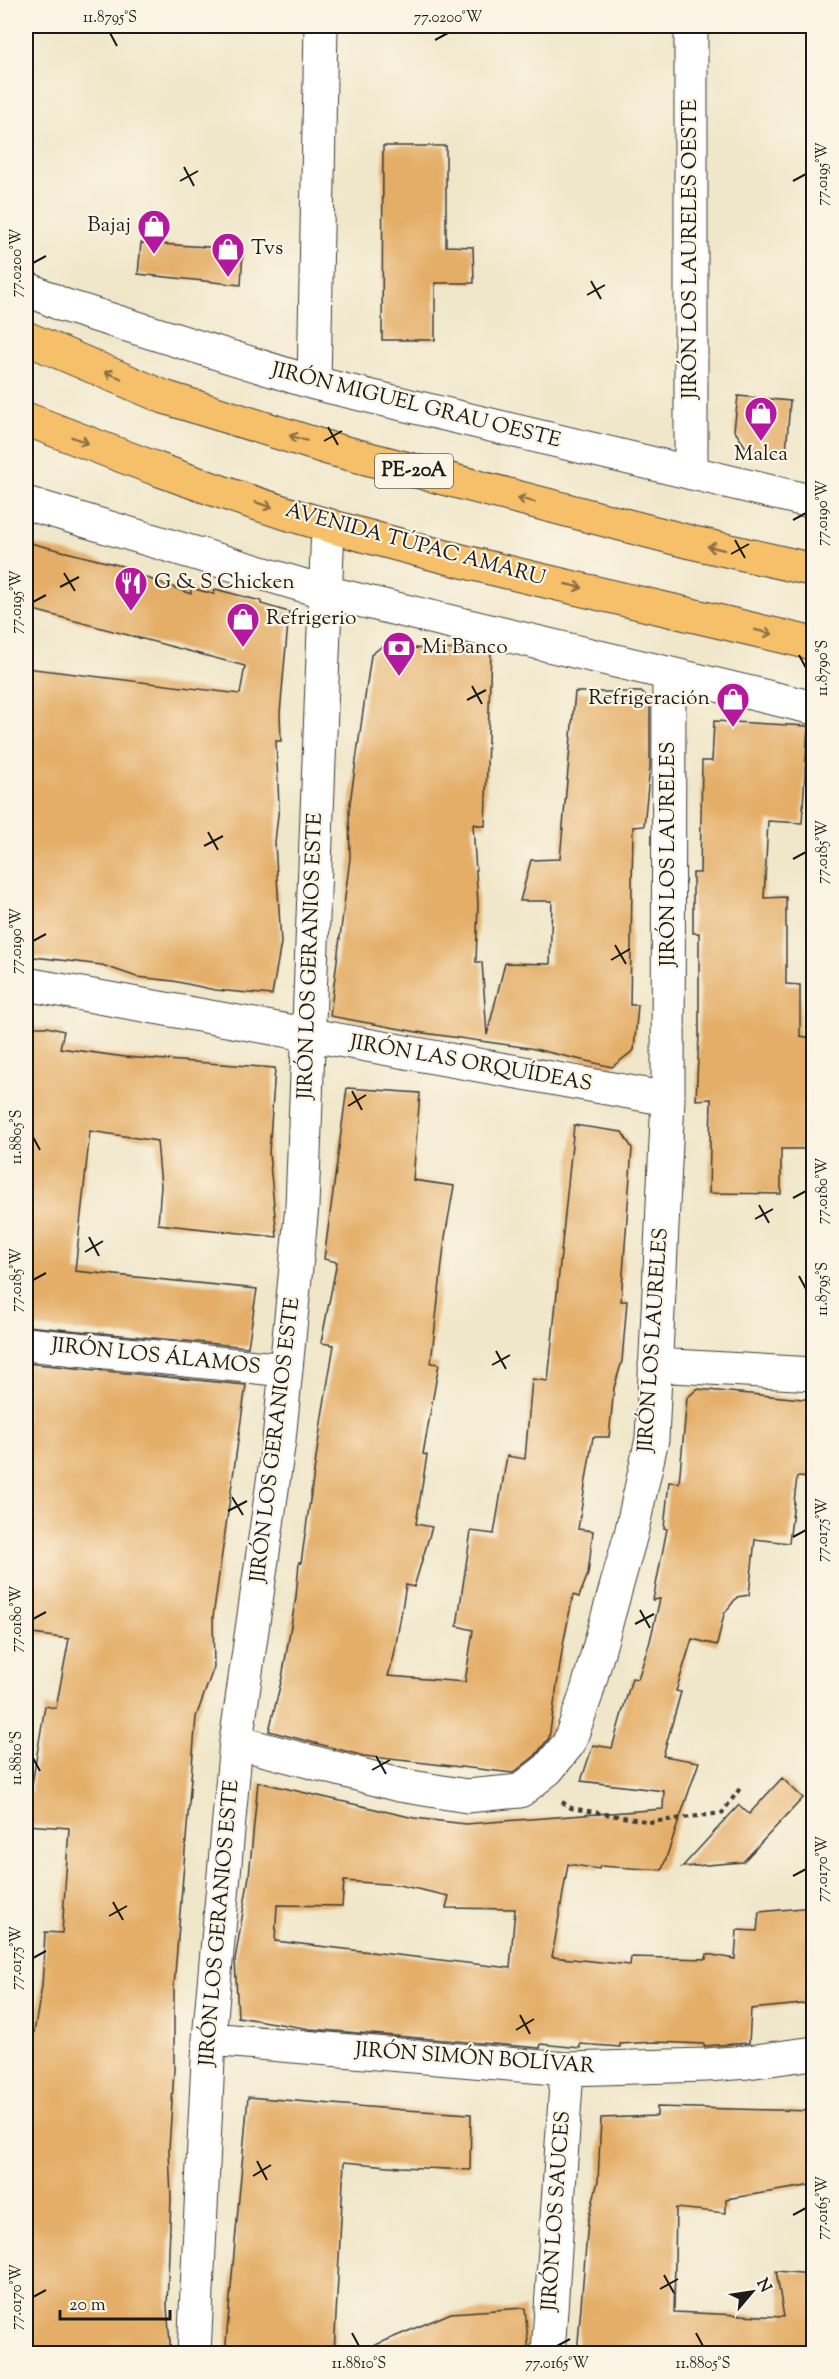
<svg xmlns="http://www.w3.org/2000/svg" width="839" height="2379" viewBox="0 0 839 2379" font-family="'Sorts Mill Goudy',serif">
  <style>
    .building { fill: #e4ae68; fill-rule: evenodd }
    .lines { fill: none; stroke-linecap: round; stroke-linejoin: round }
    .minor-casing { stroke: #3c3a36; stroke-width: 35 }
    .trunk-casing { stroke: #3c3a36; stroke-width: 35 }
    .path { stroke: #3c3a36; stroke-width: 4; stroke-dasharray: 4.5 4.5; stroke-linecap: butt }
    .minor { stroke: #fff; stroke-width: 33 }
    .trunk { stroke: #f6c06b; stroke-width: 33 }
    .oneway { stroke: #896e44 }
    .ticks { fill: none; stroke: #1c1c1c; stroke-width: 2 }
    .labels { text-anchor: middle; dominant-baseline: central; stroke-width: 4.5; stroke-linejoin: round; paint-order: stroke }
    .shield { fill: #fcf5e5; stroke: #5f5d58; stroke-width: 1.5 }
    .shield-label { font-size: 20px; font-weight: bold; fill: #1c1c1c }
    .poi-label { font-size: 21px; fill: #1c1c1c; stroke: #fcf5e5; text-anchor: start }
    .street-label { font-size: 21px; fill: #1c1c1c; stroke: #fcf5e5 }
    .neatline { fill: none; stroke: #1c1c1c; stroke-width: 2 }
    .ticks-label { font-size: 15px; text-anchor: middle; fill: #1c1c1c }
  </style>
  <rect width="100%" height="100%" fill="#fcf5e5"/>
  <filter id="ink" filterUnits="userSpaceOnUse"><feTurbulence type="fractalNoise" baseFrequency=".0167" numOctaves="2"/><feDisplacementMap in="SourceGraphic" scale="12" xChannelSelector="R" yChannelSelector="G"/><feConvolveMatrix kernelMatrix="1 2 1 2 8 2 1 2 1" color-interpolation-filters="sRGB"/></filter>
  <filter id="wash" filterUnits="userSpaceOnUse"><feTurbulence type="fractalNoise" baseFrequency=".008" numOctaves="4" result="noise"/><feDisplacementMap in="SourceGraphic" scale="24" xChannelSelector="R" yChannelSelector="G"/><feGaussianBlur stdDeviation="1.35" result="paint"/><feColorMatrix in="noise" values="0 0 0 0 0 0 0 0 0 0 0 0 0 0 0 0 0 1.4 0 .05"/><feComposite in="paint" operator="in"/></filter>
  <g filter="url(#wash)">
    <rect width="100%" height="100%" fill="#f0e7ca"/>
    <g id="blocks">
      <path class="building" d="M383,146h63v100l27,1 1,36h-39v57h-53z
        M141,243l102,6 -2,36 -103,-11z
        M738,396l52,5 -4,52 -39,-4 -13,-19z
        M26,542l96,24 25,12 44,16v-6l23,6 1,-5 46,12v3l28,8 -9,101 1,28h-5l3,65 -4,36 6,101 -9,52 -57,-5 -42,-9 -36,-4 -35,-12 -76,-9v-288l214,26 5,-28 -219,-58z
        M381,647l110,4 -6,175 -12,-2 5,80 -2,58h6l5,73 18,-72 45,1 2,-63h-32l11,-41 29,-1 15,-167h66l9,7v67l-6,60 -11,1 -3,178h8l-4,45 -22,17 -82,-19 -113,-16 -87,-16 20,-158 -1,-48 22,-155z
        M714,721l94,5 -6,97 -34,-2 -4,77 22,-1v87l14,1v51l13,2v111h-32v45l-72,-1 2,-94 -15,1 3,-64v-103h-6v-60h7l2,-112h10z
        M26,1027h21l17,4 -4,17 65,9 150,11 -6,85 8,84 -119,-13 3,-38 -4,-45 -67,-10 -15,140 182,18 -9,58 -222,-21z
        M347,1088l73,5 -7,87 41,6 -9,51 -14,126 8,1 -16,90 4,1 -11,69 16,3 -18,60 -8,-2 -12,71 -6,20 77,6 8,-52 -16,-4 14,-95 23,3 13,-78 18,3 7,-80 16,2 26,-256 48,7 10,16 -11,153h6l-5,60 -8,27 -5,49h-16l-15,92 15,2 -5,43 -9,23 -6,-2 -10,50 -14,93 -14,18 -22,17 -149,-17 -95,-25 13,-53 14,-81 3,-35 2,1 21,-147 12,-71 -13,-2 16,-81 -13,-3z
        M26,1363l220,22 -33,232 1,50 -18,50 -22,269v85l-5,78 2,50 -4,108 4,47h-145v-275l16,-93 3,-54 17,1 7,-105 -43,-3v-4l19,-115 11,2 13,-69 -43,-6z
        M697,1389l116,11v78l-16,-1 -8,66 -34,-4 -6,56 -12,2 -13,17 -7,31 -25,-6 -16,52 5,1 -18,64 36,6 -37,108 -62,-4 -1,3 -31,-5 -16,93 78,8 1,-8 75,2 1,-5 28,5 2,-29 20,1 2,-19 54,-5v96l-62,6 -2,34 -45,3v-2l-49,-2 -35,2v3l-40,-3v4l-39,-4 -1,4 -230,-19 -72,-12 -3,-57 14,-84 9,-94 156,36 52,6 197,-15 1,-18 -83,-10 12,-36 19,3 20,-70 6,1 12,-38 10,-42 -7,1 14,-71 -3,-1 5,-46 10,1 8,-85zM344,1881l55,4 50,11 -3,12 69,1 -5,59 -235,-27 2,-36 65,1z
        M782,1778l21,20 -60,64 -61,5 57,-62 10,9z
        M248,2097l157,13 66,4 -1,56 -70,-3 -56,-5 -10,192h-109z
        M657,2107l156,4v74l-87,14v14l-50,-5 -2,104 110,5 -8,-46 37,3v80h-236l11,-133 10,-40 3,-63 56,-2z
        M525,2308l4,46h-175l97,-41z"/>
    </g>
  </g>
  <g filter="url(#ink)">
    <use href="#blocks" fill-opacity="0" stroke="#3c3a36" stroke-width="1.5"/>
    <g class="lines">
      <defs>
        <path id="minor" d="M26,288l37,17 251,78 500,119
          M314,383l7,-357
          M691,473v-447
          M26,503l299,89 489,116
          M26,984l642,115
          M26,1344l260,26
          M655,1365l159,9
          M236,1742l163,43 68,11 53,-5 28,-22 21,-26 17,-48 45,-161 21,-95 16,-340 1,-424
          M209,2039l358,30 139,-4 42,-3 66,-9
          M194,2354l15,-315 27,-297 43,-302 23,-234 26,-681
          M548,2354l19,-285"/>
        <path id="trunk" d="M26,338l138,59 167,52 359,93 124,28
          M26,419c90,35 180,70 273,98 169,50 343,85 515,127"/>
      </defs>
      <use href="#minor" class="minor-casing"/>
      <use href="#trunk" class="trunk-casing"/>
      <path class="path" d="M562,1802l9,6 80,14 71,-9 19,-26"/>
      <use href="#minor" class="minor"/>
      <use href="#trunk" class="trunk"/>
    </g>
    <defs><path id="oneway-shaft" d="M-6 0H5M1.5-3L5.5 0L1.5 3" fill="none" stroke-width="1.6" stroke-linecap="round" stroke-linejoin="round" transform="scale(1.5)"/></defs>
    <g class="oneway">
      <use href="#oneway-shaft" transform="translate(113 375) rotate(-157)"/>
      <use href="#oneway-shaft" transform="translate(298 438) rotate(-163)"/>
      <use href="#oneway-shaft" transform="translate(80 440) rotate(21)"/>
      <use href="#oneway-shaft" transform="translate(526 500) rotate(-166)"/>
      <use href="#oneway-shaft" transform="translate(264 505) rotate(18)"/>
      <use href="#oneway-shaft" transform="translate(716 548) rotate(-167)"/>
      <use href="#oneway-shaft" transform="translate(574 586) rotate(13)"/>
      <use href="#oneway-shaft" transform="translate(764 632) rotate(14)"/>
    </g>
  </g>
  <path class="ticks" d="M110,33l7,13M435,40l13,-7M184,167l10,19M180,181l18,-10M793,181l13,-7M33,263l13,-7M591,281l10,18M587,295l18,-10M328,427l10,18M324,441l18,-10M793,520l13,-7M735,540l10,18M731,554l18,-10M64,573l11,18M60,587l19,-10M33,602l13,-7M799,655l7,13M472,686l10,18M467,700l19,-10M208,832l10,18M204,846l19,-10M793,859l13,-7M33,941l13,-7M615,945l11,19M611,960l19,-11M352,1091l10,19M348,1106l18,-11M33,1137l7,13M793,1198l13,-7M759,1205l10,18M755,1219l18,-10M89,1237l10,19M85,1252l18,-11M799,1276l7,13M33,1280l13,-7M496,1351l10,18M492,1365l18,-10M232,1497l11,18M228,1511l19,-10M793,1537l13,-7M640,1610l10,18M33,1619l13,-7M635,1624l19,-10M376,1756l10,18M33,1758l7,13M372,1770l18,-10M793,1876l13,-7M113,1902l10,18M109,1916l18,-10M33,1958l13,-7M520,2015l10,19M516,2030l18,-11M257,2161l10,19M253,2176l18,-11M793,2215l13,-7M664,2275l10,18M660,2289l18,-10M33,2297l13,-7M352,2333l7,13M696,2333l7,13M557,2346l13,-7"/>
  <defs>
    <symbol id="shop-pin" viewBox="-11 -11 22 30"><path d="M0 17L-7.5 6A9.5 9.5 0 1 1 7.5 6Z" fill="#b5179e" stroke="#fcf5e5"/><path d="M-5-2.5h2.3a2.7 3.5 0 0 1 5.4 0H5L5.5 6h-11ZM-1.5-2.5h3a1.5 2.3 0 0 0-3 0Z" fill="#fff"/></symbol>
    <symbol id="restaurant-pin" viewBox="-11 -11 22 30"><path d="M0 17L-7.5 6A9.5 9.5 0 1 1 7.5 6Z" fill="#b5179e" stroke="#fcf5e5"/><path d="M-5-6h1v4h1v-4h1v4h1v-4h1v5L-1.5 .5V6h-2V.5L-5-1ZM5-6V6H3V1.5H1.5Q1.5-4 5-6Z" fill="#fff"/></symbol>
    <symbol id="bank-pin" viewBox="-11 -11 22 30"><path d="M0 17L-7.5 6A9.5 9.5 0 1 1 7.5 6Z" fill="#b5179e" stroke="#fcf5e5"/><path d="M-6-4H6V4H-6ZM0-2.3a2.3 2.3 0 1 0 0 4.6a2.3 2.3 0 1 0 0-4.6Z" fill="#fff"/></symbol>
  </defs>
  <g fill-rule="evenodd">
    <use href="#shop-pin" x="135" y="207" width="38" height="52"/>
    <use href="#shop-pin" x="209" y="230" width="38" height="52"/>
    <use href="#shop-pin" x="742" y="394" width="38" height="52"/>
    <use href="#restaurant-pin" x="112" y="564" width="38" height="52"/>
    <use href="#shop-pin" x="224" y="600" width="38" height="52"/>
    <use href="#bank-pin" x="380" y="629" width="38" height="52"/>
    <use href="#shop-pin" x="714" y="680" width="38" height="52"/>
  </g>
  <g class="labels">
    <rect class="shield" x="375" y="454" width="78" height="34" rx="4.5"/>
    <g class="shield-label">
      <text x="414" y="471">PE-20A</text>
    </g>
    <g class="poi-label">
      <text x="131" y="226" text-anchor="end">Bajaj</text>
      <text x="251" y="249">Tvs</text>
      <text x="761" y="455" text-anchor="middle">Malca</text>
      <text x="154" y="583">G &amp; S Chicken</text>
      <text x="266" y="619">Refrigerio</text>
      <text x="422" y="648">Mi Banco</text>
      <text x="710" y="699" text-anchor="end">Refrigeración</text>
    </g>
    <g class="street-label">
      <text transform="translate(691 249) rotate(-90)">JIRÓN LOS LAURELES OESTE</text>
      <text transform="translate(416 406) rotate(14)">JIRÓN MIGUEL GRAU OESTE</text>
      <text transform="translate(415 545) rotate(15)">AVENIDA TÚPAC AMARU</text>
      <text transform="translate(669 854) rotate(-90)">JIRÓN LOS LAURELES</text>
      <text transform="translate(311 956) rotate(-88)">JIRÓN LOS GERANIOS ESTE</text>
      <text transform="translate(471 1064) rotate(10)">JIRÓN LAS ORQUÍDEAS</text>
      <text transform="translate(654 1340) rotate(-86)">JIRÓN LOS LAURELES</text>
      <text transform="translate(156 1357) rotate(6)">JIRÓN LOS ÁLAMOS</text>
      <text transform="translate(276 1440) rotate(-83)">JIRÓN LOS GERANIOS ESTE</text>
      <text transform="translate(220 1923) rotate(-85)">JIRÓN LOS GERANIOS ESTE</text>
      <text transform="translate(475 2059) rotate(4)">JIRÓN SIMÓN BOLÍVAR</text>
      <text transform="translate(557 2211) rotate(-86)">JIRÓN LOS SAUCES</text>
    </g>
  </g>
  <rect width="839" height="2379" fill="none" stroke="#fcf5e5" stroke-width="66"/>
  <g transform="translate(752 2292) rotate(61)" stroke="#fcf5e5" stroke-width="4.5" paint-order="stroke">
  <path d="M0-4.5L10 22L0 15L-10 22Z" fill="#1c1c1c"/>
  <text y="-9" font-size="16" font-weight="bold" text-anchor="middle" fill="#1c1c1c">N</text>
  </g>
  <path d="M60 2310v9h110v-9" fill="none" stroke="#1c1c1c" stroke-width="3"/>
  <text x="69" y="2310" font-size="18" fill="#1c1c1c" stroke="#fcf5e5" stroke-width="4.5" paint-order="stroke">20 m</text>
  <rect x="33" y="33" width="773" height="2313" class="neatline"/>
  <g class="ticks-label">
    <text x="110" y="22">11.8795°S</text>
    <text x="448" y="22">77.0200°W</text>
    <text transform="translate(822 174) rotate(-90)" y="5">77.0195°W</text>
    <text transform="translate(16 263) rotate(-90)" y="5">77.0200°W</text>
    <text transform="translate(822 513) rotate(-90)" y="5">77.0190°W</text>
    <text transform="translate(16 602) rotate(-90)" y="5">77.0195°W</text>
    <text transform="translate(822 668) rotate(-90)" y="5">11.8790°S</text>
    <text transform="translate(822 852) rotate(-90)" y="5">77.0185°W</text>
    <text transform="translate(16 941) rotate(-90)" y="5">77.0190°W</text>
    <text transform="translate(16 1137) rotate(-90)" y="5">11.8805°S</text>
    <text transform="translate(822 1191) rotate(-90)" y="5">77.0180°W</text>
    <text transform="translate(16 1280) rotate(-90)" y="5">77.0185°W</text>
    <text transform="translate(822 1289) rotate(-90)" y="5">11.8795°S</text>
    <text transform="translate(822 1530) rotate(-90)" y="5">77.0175°W</text>
    <text transform="translate(16 1619) rotate(-90)" y="5">77.0180°W</text>
    <text transform="translate(16 1758) rotate(-90)" y="5">11.8810°S</text>
    <text transform="translate(822 1869) rotate(-90)" y="5">77.0170°W</text>
    <text transform="translate(16 1958) rotate(-90)" y="5">77.0175°W</text>
    <text transform="translate(822 2208) rotate(-90)" y="5">77.0165°W</text>
    <text transform="translate(16 2297) rotate(-90)" y="5">77.0170°W</text>
    <text x="359" y="2368">11.8810°S</text>
    <text x="557" y="2368">77.0165°W</text>
    <text x="703" y="2368">11.8805°S</text>
  </g>
</svg>
